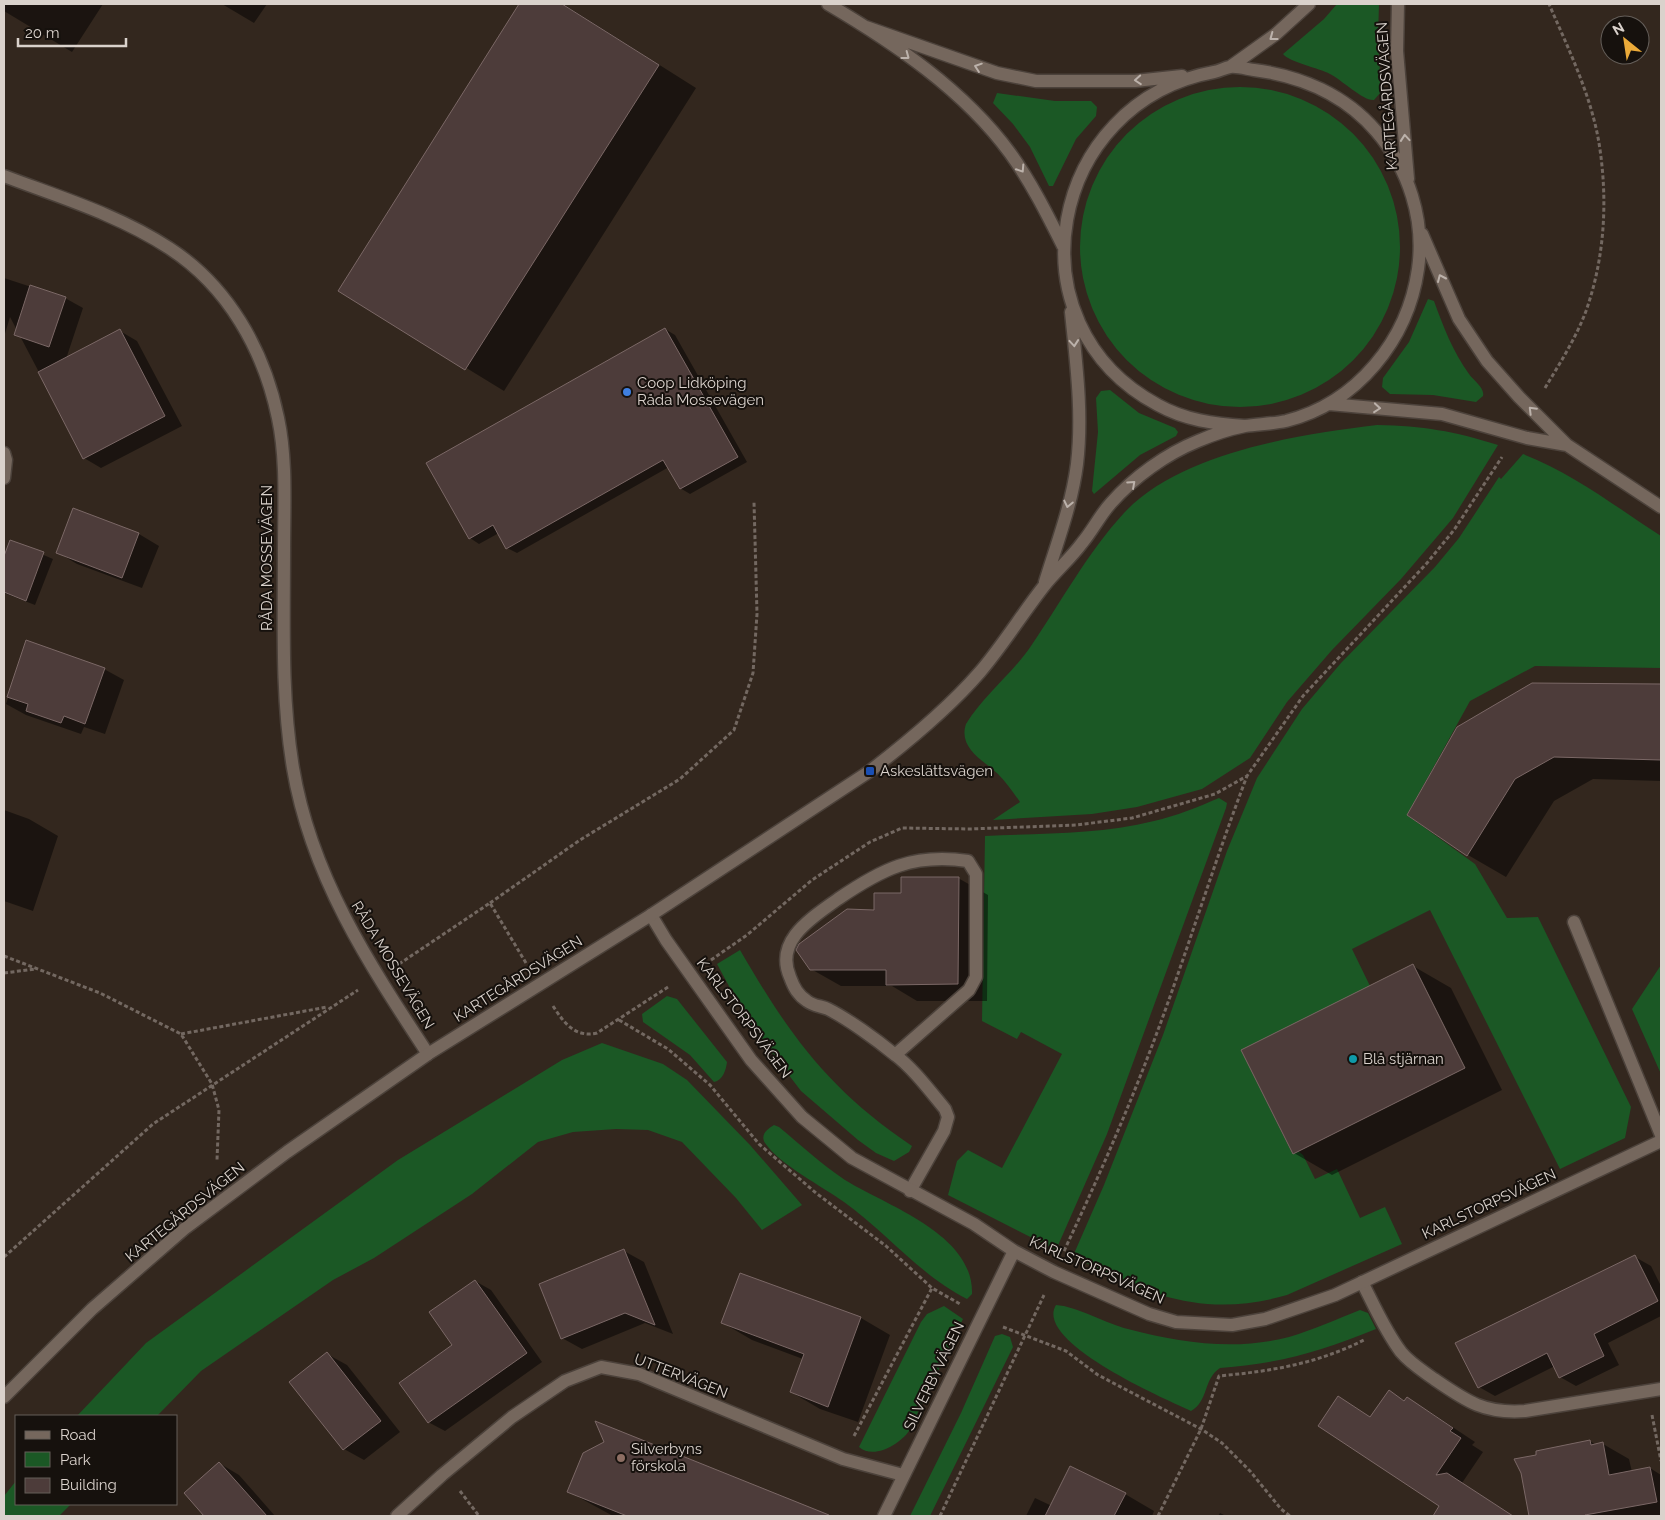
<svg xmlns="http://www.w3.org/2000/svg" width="1665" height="1520" viewBox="0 0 1665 1520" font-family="Raleway,sans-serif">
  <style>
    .green { fill: #1b5825 }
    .shadow { fill: #0007 }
    .building { fill: #4d3c3a; stroke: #7b6866 }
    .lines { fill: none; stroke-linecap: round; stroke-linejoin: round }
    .lane-casing { stroke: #4c423b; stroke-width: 15 }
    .street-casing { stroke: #4c423b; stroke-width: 15 }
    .secondary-casing { stroke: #4c423b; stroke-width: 15 }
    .path { stroke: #736861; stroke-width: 3; stroke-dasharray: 4 2.5; stroke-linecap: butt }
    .lane { stroke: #75675d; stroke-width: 12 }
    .street { stroke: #75675d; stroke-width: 12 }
    .secondary { stroke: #75675d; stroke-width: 12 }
    .oneway { stroke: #bcb2ab }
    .shop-dot { fill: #3f7fe0; stroke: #16110d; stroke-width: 2 }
    .transit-dot { fill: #1a4fb4; stroke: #16110d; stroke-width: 2 }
    .culture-dot { fill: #0f9aa8; stroke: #16110d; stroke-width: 2 }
    .education-dot { fill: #8d6e63; stroke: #16110d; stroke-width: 2 }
    .labels { text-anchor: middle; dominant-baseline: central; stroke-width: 4; stroke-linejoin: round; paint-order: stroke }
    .street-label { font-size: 15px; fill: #dad2cc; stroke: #16110d }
    .poi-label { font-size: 15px; fill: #dad2cc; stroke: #16110d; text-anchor: start }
  </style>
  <rect width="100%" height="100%" fill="#33271e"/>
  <path class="green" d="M1337,4h42l-1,34 3,54 -7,8c-11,1 -32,-20 -44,-26 -11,-6 -41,-12 -47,-20l41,-35z
    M1080 247a160 160 0 1 1 320 0a160 160 0 1 1-320 0Z
    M997,93l58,8h36l6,6 -1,9 -20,23 -23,47h-4l-19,-39 -17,-23 -20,-21z
    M1428,299l6,2c9,25 19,51 35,73 5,7 16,14 14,22l-7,6 -43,-7 -43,-1 -8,-7 1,-9 26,-36z
    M1110,390l29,23 36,15 3,4 -2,4 -36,19 -46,39 -2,-3 6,-59 -2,-34 5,-7z
    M1377,425c47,1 76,6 121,20l-45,73 -52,61 -69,71 -45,52 -37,56 -48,31 -65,18 -45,7 -99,6 27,-18c-7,-10 -14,-20 -22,-28 -15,-14 -40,-26 -32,-50 17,-28 46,-50 65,-78 30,-44 57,-94 93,-133 57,-61 173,-78 253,-88z
    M1523,454c50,19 93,53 138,82v132l-126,-2 -65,35 -63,114 68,49 32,54 31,-1 93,190 -6,31 -65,31 -130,-259 -78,39 18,37 -129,64 51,103 6,-2 5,4 12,24 22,-10 23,49 25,-11 17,37 -115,51c-82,24 -142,0 -214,-39l31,-71 59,-150 64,-184 30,-73 45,-69 39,-46 94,-96 24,-29 40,-61 2,2z
    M1219,798l8,5 -1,5 -119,326 -51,116 -108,-55 9,-34 11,-11 34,18 60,-114 -41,-22 -4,7 -35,-18 3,-185c55,-3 114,-1 169,-15 22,-5 44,-14 65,-23z
    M740,950c50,86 88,139 172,196l-3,6 -15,9 -18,-8 -18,-13 -57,-49 -52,-68 -32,-59z
    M1661,965v109l-29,-65z
    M667,996l10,3 50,63c-1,8 -4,18 -13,20l-24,-27 -47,-33 -1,-8z
    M602,1043l61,21 24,16 63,65 52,60 -40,25 -26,-32 -54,-56 -34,-12 -32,-1 -43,3 -35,10 -66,52 -98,64 -41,22 -132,91 -44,45h-80l69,-73 252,-183 164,-100z
    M774,1125l5,2c22,18 42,37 66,53 42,26 129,54 127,114l-5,5c-46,-23 -81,-67 -123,-97 -22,-16 -64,-37 -79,-59 -5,-8 2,-14 9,-18z
    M1056,1305c20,1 51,19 72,24 54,14 107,22 161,8 24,-7 48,-18 71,-27l8,3 8,16c-57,23 -94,34 -156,39 -17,11 -11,33 -29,43 -24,-11 -158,-69 -135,-106z
    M944,1306l19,13 -54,112c-9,13 -35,29 -50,16l62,-125 6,-8z
    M1002,1334l8,3 3,10 -83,169h-20l51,-103 34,-77z
    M16,1481v23h55l-12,12h-55v-20z"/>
  <path class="shadow" d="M4,4h99l-31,48 -68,-41z
    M222,4h45l-13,19z
    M520,4h43l133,84 -192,303 -165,-101z
    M4,278l61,20 18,10 -17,51 54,-28 17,10 45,85 -81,42 -17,-10 -74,-141 -6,20z
    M665,329l10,6 72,127 -57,32 -10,-6 -11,-21 -152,86 -10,-5 -8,-15 -20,11 -9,-6z
    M73,509l66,25 20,12 -17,42 -65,-24 -20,-12z
    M11,541l42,18 -18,46 -31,-12v-33z
    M27,642l77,27 20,11 -19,54 -21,-7 -3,7 -55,-19 -20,-11z
    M1532,684l129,1v96l-68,-2 -39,22 -48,76 -38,-22 -60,-41z
    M4,810l25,9 29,17 -25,75 -29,-10z
    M958,878l30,17 -1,106h-70l-25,-15h-51l-30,-17 64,-58 27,-17z
    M1413,966l38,22 51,102 -170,85 -38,-22z
    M624,1251l20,11 29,72 -28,-11 -63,26 -20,-11z
    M1635,1257l16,9 10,20v30l-53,27 11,22 -43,21 -16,-9 -5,-11 -60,30 -16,-9z
    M475,1281l16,9 51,72 -97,69 -17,-9z
    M861,1318l29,17 -32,87 -38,-13 -29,-17 12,-33 -51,-19 -29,-17z
    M327,1354l20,11 53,67 -36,28 -20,-11z
    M1389,1392l16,9 2,-2 23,13 45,30 -3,3 11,7 -21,31 49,33h-77l7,-10 -103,-109 34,21z
    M1590,1441l6,4 7,-1 26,15 3,13 18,-4 11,7v41h-131l-7,-43 15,-17z
    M219,1463l20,12 36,41h-69l-21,-23z
    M569,1492l221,8 27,16h-204z
    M1125,1494l29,17 -2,5h-126l9,-18 17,8z
    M1220,1513l6,3h-8z"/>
  <path class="building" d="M519,4h43l97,61 -194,305 -127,-79z
    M30,285l36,12 -17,50 -35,-12z
    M665,328l73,129 -58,32 -17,-29 -157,89 -13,-24 -24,14 -43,-76z
    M120,329l45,87 -82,43 -45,-87z
    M73,508l66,25 -17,45 -66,-25z
    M10,540l34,12 -18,49 -22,-9v-36z
    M26,640l79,28 -20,56 -21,-8 -3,7 -35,-12 2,-7 -21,-7z
    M1532,683l129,1v76l-107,-3 -39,22 -48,77 -60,-41 50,-88z
    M901,877h58l-1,107 -72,1v-15h-76l-14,-20 3,-6 48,-35 27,1v-17h27z
    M1413,964l52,104 -172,86 -52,-104z
    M624,1249l31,76 -30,-12 -64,26 -22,-55z
    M1635,1255l23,46 -64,33 10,22 -45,22 -12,-25 -69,35 -23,-45z
    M740,1273l121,44 -33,90 -38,-15 14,-38 -83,-31z
    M475,1280l52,73 -99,70 -29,-40 53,-38 -23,-33z
    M327,1352l54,69 -38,29 -54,-68z
    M1389,1390l15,11 3,-4 46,31 -3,3 11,7 -25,37 11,-2 66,43h-80l6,-10 -121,-80 20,-30 32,21z
    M595,1421l234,94v1h-202l-60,-24 16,-39 21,-11z
    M1590,1440l1,5 12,-3 6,33 41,-8 7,35 -72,13 2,1h-58l-8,-43 -7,-14 22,-4v-4z
    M219,1462l48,54h-63l-20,-23z
    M1070,1466l56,27 -12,23h-69z"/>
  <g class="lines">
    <defs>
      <path id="lane" d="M1574,922l87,213
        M895,1055l74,-65 7,-13v-103l-8,-13c-55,-8 -86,8 -130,38 -26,19 -64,41 -48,78 4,11 8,18 17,24 6,5 15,5 21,8 20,10 49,31 66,45 19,14 36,37 51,55l3,8 -4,14 -34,60
        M1362,1282c12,23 23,49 39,70 9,11 22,19 33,27 32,22 50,35 91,32l136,-22"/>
      <path id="street" d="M4,176c55,21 115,39 165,72 59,38 95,102 109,170 9,42 6,89 6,132 0,72 -3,146 9,218 18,108 76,196 135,286
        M4,453l2,7 -2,18
        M651,915l15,25 85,120 51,57 50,41 122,66 40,27 40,21 95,42 27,8 56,3 33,-6 70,-24 326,-154
        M397,1516l45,-41 70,-58 53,-36 36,-14 38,7 204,85 60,16
        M884,1516l130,-265"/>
      <path id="secondary" d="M828,4c66,39 136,86 182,149 21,29 37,61 53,93
        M1398,4l-1,47 11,128
        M866,27l131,46 39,8h99l47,-5
        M1230,67l46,-33 33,-30
        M1422,234l37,85 28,42 32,36 48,48 94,62
        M1329,404l113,10 85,24 40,7
        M1045,582c12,-39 27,-78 32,-118 6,-51 -1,-102 -6,-152
        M4,1397l88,-88 92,-80 103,-77 141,-98 223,-139 219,-144c39,-30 78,-62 110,-99 23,-27 42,-58 64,-86 12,-15 27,-28 38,-43 11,-13 18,-28 29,-40 23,-26 55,-49 87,-62 14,-6 32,-12 47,-15 13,-2 27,-2 41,-5 71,-18 122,-81 132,-152 7,-49 -9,-100 -42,-138 -31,-36 -75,-55 -122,-61 -7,-1 -17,-4 -24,-3 -6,1 -10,4 -16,5 -165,30 -208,252 -56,333 27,15 56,19 87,21"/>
    </defs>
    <use href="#lane" class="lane-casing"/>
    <use href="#street" class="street-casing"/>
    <use href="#secondary" class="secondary-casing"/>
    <path class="path" d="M1545,388c15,-25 31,-50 41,-77 19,-54 22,-112 13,-168 -8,-48 -31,-95 -50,-139
      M490,903l90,-63 100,-61 54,-49 19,-57 4,-59 -3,-112
      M4,956l96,37 81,41 31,50 7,26 -2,50
      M711,960l36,-25 65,-55 58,-38 32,-14 68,1 106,-4 56,-7 83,-24 32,-18 56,-80 124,-133 27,-33 48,-73
      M399,964l91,-61 36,60
      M4,973l31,-4
      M553,1006c11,17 22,32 44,27l71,-46
      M619,1020l49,29 42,36 49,59 57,49 70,53 46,42 28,16
      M181,1034l146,-27
      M1064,1251c40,-85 77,-171 108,-260 25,-71 48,-144 75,-215
      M4,1257l149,-133 205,-134
      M1003,1327l63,24 32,24 103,54 21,14 28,28 31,38 9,7
      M1652,1415l9,46
      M854,1436l78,-148
      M460,1491l19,25
      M940,1516l104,-221
      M1158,1516l43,-87 18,-53c53,-5 97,-12 145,-36"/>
    <use href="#lane" class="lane"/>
    <use href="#street" class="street"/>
    <use href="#secondary" class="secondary"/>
  </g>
  <defs><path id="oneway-chevron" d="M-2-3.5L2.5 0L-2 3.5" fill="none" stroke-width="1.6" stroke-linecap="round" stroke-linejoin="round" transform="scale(1.25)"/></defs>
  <g class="oneway">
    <use href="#oneway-chevron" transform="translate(1273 37) rotate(143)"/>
    <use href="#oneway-chevron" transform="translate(906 56) rotate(37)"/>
    <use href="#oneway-chevron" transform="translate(978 67) rotate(-161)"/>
    <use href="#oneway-chevron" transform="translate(1138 80) rotate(176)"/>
    <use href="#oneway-chevron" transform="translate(1405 138) rotate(-95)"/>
    <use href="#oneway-chevron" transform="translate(1021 169) rotate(57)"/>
    <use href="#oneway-chevron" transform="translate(1441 278) rotate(-114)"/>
    <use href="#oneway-chevron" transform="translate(1074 343) rotate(85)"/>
    <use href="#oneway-chevron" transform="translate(1377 408) rotate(5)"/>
    <use href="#oneway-chevron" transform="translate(1532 410) rotate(-135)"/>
    <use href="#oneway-chevron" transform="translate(1132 484) rotate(-42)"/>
    <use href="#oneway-chevron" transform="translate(1068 504) rotate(102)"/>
  </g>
  <circle class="shop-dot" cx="627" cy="392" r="5"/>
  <rect class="transit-dot" x="865" y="766" width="10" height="10" rx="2.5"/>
  <circle class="culture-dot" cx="1353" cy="1059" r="5"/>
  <circle class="education-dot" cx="621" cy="1458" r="5"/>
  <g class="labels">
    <g class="street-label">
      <text transform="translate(1387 96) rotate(-94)">KARTEGÅRDSVÄGEN</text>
      <text transform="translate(267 558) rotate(-90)">RÅDA MOSSEVÄGEN</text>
      <text transform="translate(393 965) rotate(59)">RÅDA MOSSEVÄGEN</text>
      <text transform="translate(518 979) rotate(-32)">KARTEGÅRDSVÄGEN</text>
      <text transform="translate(744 1018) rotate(53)">KARLSTORPSVÄGEN</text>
      <text transform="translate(1489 1204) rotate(-25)">KARLSTORPSVÄGEN</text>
      <text transform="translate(185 1212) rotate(-39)">KARTEGÅRDSVÄGEN</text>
      <text transform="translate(1097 1270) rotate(24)">KARLSTORPSVÄGEN</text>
      <text transform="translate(681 1376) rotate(21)">UTTERVÄGEN</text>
      <text transform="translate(934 1376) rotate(-64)">SILVERBYVÄGEN</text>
    </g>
    <g class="poi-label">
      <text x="637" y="383">Coop Lidköping<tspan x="637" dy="17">Råda Mossevägen</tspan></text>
      <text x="880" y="771">Askeslättsvägen</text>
      <text x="1363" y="1059">Blå stjärnan</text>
      <text x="631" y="1449">Silverbyns<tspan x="631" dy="17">förskola</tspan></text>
    </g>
  </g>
  <rect width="1665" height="1520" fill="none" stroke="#dad2cc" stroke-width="10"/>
  <rect x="15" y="1415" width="162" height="90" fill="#16110d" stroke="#645e59"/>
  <rect x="25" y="1431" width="25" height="8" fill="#75675d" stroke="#645e59"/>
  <text x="60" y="1440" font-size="15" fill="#dad2cc">Road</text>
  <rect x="25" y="1452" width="25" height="15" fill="#1b5825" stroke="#645e59"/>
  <text x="60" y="1465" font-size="15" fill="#dad2cc">Park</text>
  <rect x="25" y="1478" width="25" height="15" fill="#4d3c3a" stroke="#645e59"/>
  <text x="60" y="1490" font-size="15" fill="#dad2cc">Building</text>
  <g transform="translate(1625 40) rotate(330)"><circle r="24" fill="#16110d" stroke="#645e59"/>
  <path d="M0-4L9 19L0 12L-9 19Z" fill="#ebaa39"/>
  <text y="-8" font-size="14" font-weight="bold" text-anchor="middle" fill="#dad2cc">N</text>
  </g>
  <path d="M18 38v8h108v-8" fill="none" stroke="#dad2cc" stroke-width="2.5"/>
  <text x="25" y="38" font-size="15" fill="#dad2cc" stroke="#16110d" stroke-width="4" paint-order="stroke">20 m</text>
</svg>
